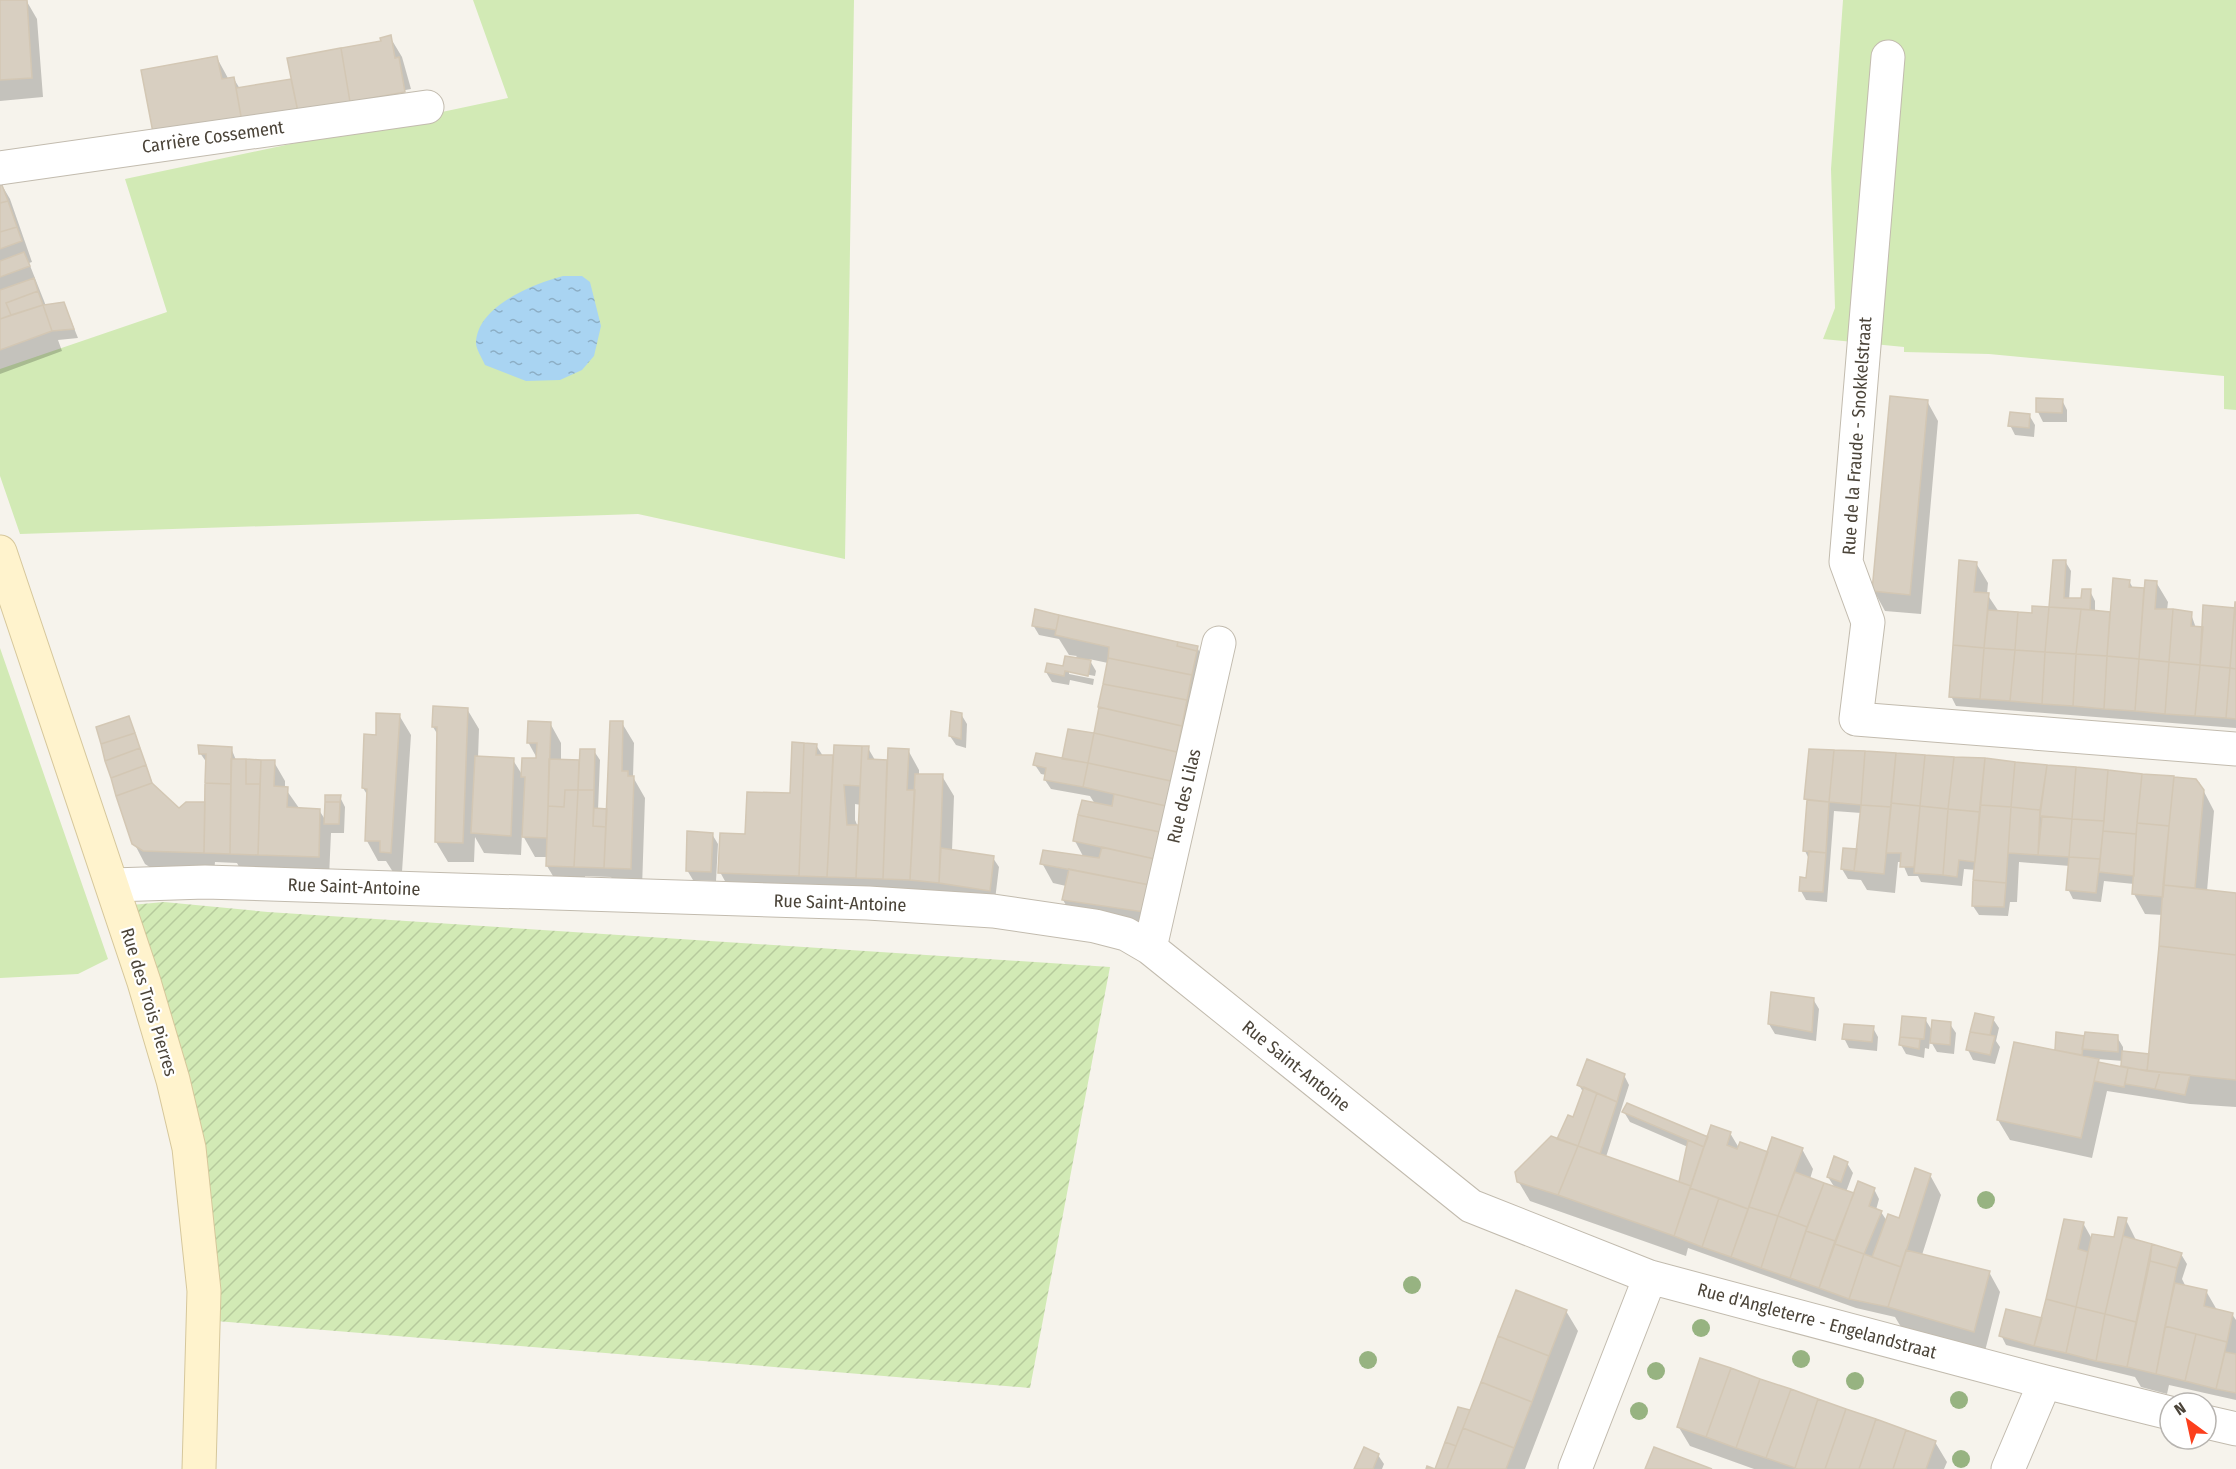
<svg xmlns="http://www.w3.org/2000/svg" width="2236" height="1469" viewBox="0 0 2236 1469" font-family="'Fira Sans Condensed',sans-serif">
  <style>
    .grass { fill: #d2eab5 }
    .garden { fill: url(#garden-furrows) }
    .water { fill: url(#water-ripples) }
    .shadow { fill: #0003; fill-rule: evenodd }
    .building { fill: #d8cfc1; stroke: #d3c7b4; stroke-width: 1.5 }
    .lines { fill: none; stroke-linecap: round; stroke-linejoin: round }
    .street-casing { stroke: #c2bbae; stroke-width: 35 }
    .secondary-casing { stroke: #d6c79b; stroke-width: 35 }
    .street { stroke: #fff; stroke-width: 33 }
    .secondary { stroke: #fff3cd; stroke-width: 33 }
    .tree { fill: #97b381 }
    .labels { text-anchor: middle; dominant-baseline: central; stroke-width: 4.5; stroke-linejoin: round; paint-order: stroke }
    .street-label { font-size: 18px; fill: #4b4439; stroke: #fff }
  </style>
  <defs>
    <pattern id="garden-furrows" width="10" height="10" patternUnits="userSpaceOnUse" patternTransform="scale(1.5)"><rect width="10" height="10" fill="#d2eab5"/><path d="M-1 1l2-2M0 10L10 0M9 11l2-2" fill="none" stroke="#b6ca9c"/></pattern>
    <pattern id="water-ripples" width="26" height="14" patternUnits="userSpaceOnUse" patternTransform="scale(1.5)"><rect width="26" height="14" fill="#a9d4f2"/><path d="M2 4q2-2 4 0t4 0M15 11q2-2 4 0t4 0" fill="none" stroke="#8caec5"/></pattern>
  </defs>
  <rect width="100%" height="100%" fill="#f6f3ec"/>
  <path class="grass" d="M473,0h381l-9,559 -207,-45 -618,20 -20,-58v-107l167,-57 -42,-133 383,-81z
    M1843,0h393v410l-12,-1v-33l-235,-22 -85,-2v-5l-81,-8 12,-31 -4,-139z
    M0,648l108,311 -30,15 -78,4z"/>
  <path class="garden" d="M164,902l104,10 842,55 -80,421 -814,-67 -85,-416z"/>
  <path class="water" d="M563,276h19l8,6 11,44 -7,30 -12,14 -22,10 -34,1 -41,-16c-3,-7 -9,-16 -9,-22 1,-37 57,-59 87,-67z"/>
  <path class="shadow" d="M26,0l11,19 6,78 -43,4v-100z
    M390,37l12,20 9,32 -107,20v3l108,-20 4,20 -249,46 50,-100 12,22 5,-1 6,10 53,-9z
    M0,182l10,17 22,63 -3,1 17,43 18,-3 14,35 -20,2 4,11 -62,23z
    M2038,400h24l5,10v12h-24l-5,-10z
    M1927,401l11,20 -17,193 -36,-3 -11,-20z
    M2029,415l6,10 -1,12 -19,-2 -5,-10z
    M2065,561l6,10 -2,29h13l8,-9 5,10v11l14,1 2,5 18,-37 4,7 12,1 11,-7 12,20 -1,8 24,4 5,14h8l32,-19v119l-280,-22 -5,-10 25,-133 12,20 -1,11 12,18 34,2 18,-5z
    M1036,611l161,36 5,10 -47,274 -80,-11 -12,-20 3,-14 -13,-3 -11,-20 42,-5 -9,-17 20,-37 -5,-8 -39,-7 -6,-9 1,-5 -5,-1 -6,-9 28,-5 31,-25 14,-72 -19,-4 7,12 -1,5 -26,-5v3l25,5 -1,6 -23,-5 -1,5 -17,-3 -6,-10 18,-4 13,-12 -8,-1 -10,-16 -20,-4 -6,-10z
    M467,709l12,20 -1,29 35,2 10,16 15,-16 -10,-18 22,-19 11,20v17l20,1 13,-10 6,9 -2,50 10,5 14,-92 12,20 -1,34 12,21 -3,90 -25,-1 -6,-10 -26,-1v10h-26l-12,-20 1,-9h-13l-13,-23 -1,21 -37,-2 -9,-16 -1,25h-26l-12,-20 2,-107 -5,-8z
    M961,714l6,10 -1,24 -10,-3 -6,-9z
    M399,715l12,20 -9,137h-9l-7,-11h-8l-11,-20 1,-45 -5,-8 14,-52z
    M128,718l26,69 25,23 27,-6 1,-41 -7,-10 31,-5 5,12 38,2 11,19v7l14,20 20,2 7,11 14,-24 5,10 -1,26h-13l-2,44 -86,-3 -6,-11 -22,-1 -1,11 -58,-2 -11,-7 -11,-21z
    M816,745l7,11 11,1 1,-11 33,2 7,12 14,1 19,-11 11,20v5l23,1 12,20 -2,55 41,7 6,9 -4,33 -264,-8 -11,-20 26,-37 46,-40zM855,804l6,1 -2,24 -4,-9z
    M1810,750l175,10 214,22 15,29 -7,80 29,4v212l-46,-3 -83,-13 -15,67 -82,-18 -12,-20 60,-68 -1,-18 29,4 31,-1 6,10v6l27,3 13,-141 -18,-1 -11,-20v-10l-30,-3 -3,21 -28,-3 -5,-10 2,-23 -51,-4 -2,40h-7l-2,14 -29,-1 -6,-9 3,-36 -12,-1 -2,17 -41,-4 -3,-6h-10l-6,-14h-4l-3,31 -28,-3 -6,-10 -13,-1 -6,-10 15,-18 4,-38 -27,-2 -7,91 -21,-2 -5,-9 7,-12 1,-20 -4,-8zM2097,1059l26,2 -1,7 -22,-4z
    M712,834l6,10 -2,37 -23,-1 -6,-10z
    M1813,999l6,10 -3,32 -41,-7 -6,-10z
    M1976,1014l17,5 6,9 -3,13 4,6 -5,17 -22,-4 -5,-10z
    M1903,1018l22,1 8,13 17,-8 6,9 -2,21 -17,-2 -7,-12 -1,9 -4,-1 -1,10 -18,-4 -5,-9z
    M1873,1028l5,9 -1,14 -28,-3 -5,-10z
    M1624,1075l5,10 -23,72 74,27 8,-37 -58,-25 -6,-10 84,27 22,-6 9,15 30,6 33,-5 11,20 -3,10 25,9 -7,-11 19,-14 6,10 -7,19 9,3 19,-6 5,10 -3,11 5,2 6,9 13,-1 30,-45 11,20 -19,60 67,17 11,20 -15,59 -84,-24 -6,-10 -39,-9 -168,-60 -2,8 -156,-55 -12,-20 40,-41 16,-21 9,-27 -4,-7z
    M2126,1220l11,22 44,12 6,10 -5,15 4,8 20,4 11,19 15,4 4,6v80l-67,-15 -2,9 -26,-7 -6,-10 -129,-32 -5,-10 42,-15 40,-97 9,16h23z
    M1566,1311l12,20 -53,138h-89l23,-61 11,4z
    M1678,1426l257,16 12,20 -3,7h-190l-64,-23z
    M1378,1455l6,9 -2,5h-26z"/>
  <path class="building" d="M0,0h27l5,78 -32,2z
    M391,35l4,23 4,-1 6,35 -55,10 -9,-54 40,-7 -1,-3z
    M341,48l9,54 -52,10 -11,-54z
    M217,56l5,23 12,-2 8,45 -88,16 -13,-68z
    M291,79l7,33 -56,10 -6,-34z
    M0,180l8,21 -8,2z
    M8,201l9,26 -17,5v-29z
    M17,227l5,14 -22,8v-17z
    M24,252l6,14 -30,11v-16z
    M34,278l4,13 -32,12 5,12 -11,4v-29z
    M38,291l5,14 -32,10 -5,-12z
    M64,302l10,27 -22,2 -9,-26z
    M43,305l9,26 -52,19v-31z
    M1890,396l38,4 -18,195 -38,-4z
    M2036,398l27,1 -1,14 -26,-1z
    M2010,412l20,2 -1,14 -21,-2z
    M1959,560l18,2 -3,30 15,1 -5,55 -31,-3z
    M2053,560h13l-2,38h17l1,-9h9l-1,21 -41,-3z
    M2113,578l17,2 -1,7 15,1 -5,71 -32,-3z
    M2145,580l12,1 -2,28h18l-4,53 -30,-3z
    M2235,602h1v67l-6,-1z
    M2203,605l32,3 -5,60 -30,-3z
    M2032,606l17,1 -4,45 -30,-2 3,-38 14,1z
    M2049,607l32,2 -5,45 -31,-2z
    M1035,609l24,6 -3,15 -24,-4z
    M2081,609l29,3 -3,44 -31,-2z
    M2173,609l19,3 -1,14 12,1 -3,38 -31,-3z
    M1988,610l30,2 -3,38 -31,-2z
    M1059,615l119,27 -1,4 20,5 -5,24 -84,-17 1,-11 -54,-12z
    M1178,642l20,4 -1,5 -20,-5z
    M1953,645l31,3 -4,51 -31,-2z
    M1984,648l31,2 -5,51 -30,-2z
    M2015,650l30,2 -3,52 -32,-3z
    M2045,652l31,2 -3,52 -31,-2z
    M2076,654l31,2 -3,53 -31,-3z
    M1065,656l26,4 -3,16 -23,-5 -1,5 -19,-4 2,-9 16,3z
    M2107,656l32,3 -4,52 -31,-2z
    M1108,658l84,17 -5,25 -84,-16z
    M2139,659l30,3 -4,52 -30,-3z
    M2169,662l31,3 -5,51 -30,-2z
    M2200,665l30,3 -4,50 -31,-2z
    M2230,668l6,1v50l-10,-1z
    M1103,684l84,16 -5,26 -84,-19z
    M433,706l35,2 -5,135 -28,-1 2,-115h-5z
    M1099,707l83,19 -5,26 -83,-19z
    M951,711l11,2 -1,26 -12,-3z
    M376,713l24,1 -9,139 -11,-1v-11h-15l2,-52 -5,-1 2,-54 12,1z
    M129,716l6,17 -34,11 -5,-17z
    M528,721l23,1 -4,116 -25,-1 3,-60h-4l1,-19h14l1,-15h-10z
    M610,721h13l-1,50h6v5h6l-3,93 -27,-1z
    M1068,729l26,4 -6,30 -26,-4z
    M135,733l5,15 -35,13 -4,-17z
    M1094,733l83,19 -6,29 -83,-18z
    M792,742l12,1 -5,133 -81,-3 2,-40 25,1 2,-42 43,1z
    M804,743l13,1 -1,11h17l-6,122 -28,-1z
    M198,745l34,2 -1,37 -26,-1 1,-29h-7z
    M834,745l28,1 -2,40 -16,-1 3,40h11l-2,53 -29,-1z
    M862,746h7l-1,13 19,1 -4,119 -27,-1z
    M140,748l6,17 -35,13 -6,-17z
    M888,748l21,1 -2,41h8l-5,90 -27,-1z
    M580,749h15l-1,41h-16z
    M1809,749l25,1 -5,52 -25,-3z
    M1834,750l31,1 -4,54 -32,-3z
    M1865,751l31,2 -5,54 -30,-2z
    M1036,753l52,10 -5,24 -39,-7 2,-12 -13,-3z
    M1896,753l29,2 -5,51 -29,-3z
    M1925,755l29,2 -6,52 -28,-3z
    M475,756l39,2 -3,78 -40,-3z
    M1954,757l31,1 -5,54 -32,-3z
    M1985,758l30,4 -4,45 -31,-2z
    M231,759h15v25h14l-2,71 -28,-1z
    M246,759l15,1 -1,24h-14z
    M549,759l30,1 -1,30h-13l-1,17 -16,-1z
    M261,760h14l-1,26 14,1 -1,20 33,2 -1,48 -61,-2z
    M2015,762l32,3 -7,45 -29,-3z
    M1088,763l83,18 -5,25 -83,-19z
    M146,765l6,18 -36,13 -5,-18z
    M2047,765l29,2 -4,52 -32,-3z
    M2076,767l32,3 -4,51 -32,-2z
    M2108,770l34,4 -6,60 -33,-3z
    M915,774h28l-4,109 -29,-3z
    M2142,774l32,2 -5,50 -32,-3z
    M2174,777l22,2 8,11 -9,98 -32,-3z
    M152,783l27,25 7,-6h19l-1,51 -61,-2 -11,-7 -16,-48z
    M205,783l26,1 -1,70 -26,-1z
    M565,790h13l-4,77 -28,-1 2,-60 16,1z
    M578,790h16l-1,36 13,1 -2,41 -30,-1z
    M1114,794l52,12 -6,26 -82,-17 4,-15 30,6z
    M325,795h16l-1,7h-15z
    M1807,800l22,2 -3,51 -23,-2z
    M325,802h15l-1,22h-15z
    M1891,803l29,3 -6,61h-14l1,-14h-15z
    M1861,805l30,2 -7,67 -30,-3z
    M1980,805l31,2 -5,76 -33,-3z
    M1920,806l28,3 -5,66 -29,-2z
    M2011,807l29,3 -2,45 -30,-2z
    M594,808l13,1 -1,18 -13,-1z
    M1948,809l32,3 -5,50 -16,-2 -2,17 -14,-2z
    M1078,815l82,17 -5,27 -82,-18z
    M2042,816l30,3 -3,38 -31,-2z
    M2072,819l32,2 -4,38 -31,-2z
    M2137,823l32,3 -6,71 -31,-3z
    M687,831l26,2 -2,39 -25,-1z
    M2103,831l33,3 -2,42 -35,-4z
    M1102,847l53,12 -5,26 -110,-21 3,-14 56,8z
    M941,848l53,8 -4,35 -51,-8z
    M1843,848l14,1 -3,22 -13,-2z
    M1809,851l17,2 -3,39 -24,-1 1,-14 6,1z
    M2069,857l31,2 -4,34 -30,-3z
    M1069,869l81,16 -6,27 -82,-12z
    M1973,880l33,3 -2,24 -32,-1z
    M2163,885l73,8v62l-77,-9z
    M2159,946l77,9v125l-89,-9z
    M1771,992l43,6 -2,34 -44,-8z
    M1975,1013l19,4 -4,18 -20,-3z
    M1902,1016l24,2 -2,21 -24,-2z
    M1932,1020l19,2 -1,23 -20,-2z
    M1844,1024l30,2 -2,16 -30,-3z
    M1970,1032l25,4 -5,19 -24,-5z
    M2056,1032l28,4 -2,19 -27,-5z
    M2085,1032l33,3v17l-36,-3z
    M1900,1037l20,2 -1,10 -20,-4z
    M2014,1042l85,17 -18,79 -84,-18z
    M2122,1051l27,3 -2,17 -26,-5z
    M1587,1059l38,15 -8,28 -40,-17z
    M2098,1062l30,6 -4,19 -30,-6z
    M2128,1068l32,4 -5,17 -30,-5z
    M2160,1072l30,3 -5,20 -30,-6z
    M1584,1087l13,6 -19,53 -21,-7 11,-24 5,2z
    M1597,1093l20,9 -17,52 -22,-8z
    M1627,1103l81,34 -4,10 -82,-35z
    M1711,1125l20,7 -4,13 10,4 3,-7 28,10 -20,57 -58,-21z
    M1551,1136l27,10 -20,49 -41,-13 -2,-10z
    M1772,1137l31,11 -25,68 -29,-9z
    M1688,1140l16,7 -13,39 -12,-4z
    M1578,1146l113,40 -17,50 -116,-41z
    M1834,1156l14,6 -7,20 -14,-5z
    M1915,1168l16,6 -30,93 -29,-10 16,-43 11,4z
    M1795,1172l29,11 -17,44 -29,-11z
    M1858,1181l17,7 -6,18 13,5 -18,43 -29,-10z
    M1824,1183l30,10 -19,48 -29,-10z
    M1690,1188l29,10 -17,49 -28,-11z
    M1719,1198l29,11 -17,48 -29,-10z
    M1749,1207l29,9 -17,52 -30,-11z
    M1778,1216l29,11 -17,51 -29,-10z
    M2118,1217l9,1 -22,96 -29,-7 16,-73 22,3z
    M2064,1219l20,3 -6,27 10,3 -12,55 -30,-8z
    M1806,1231l29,10 -16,47 -29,-10z
    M2123,1236l29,8 -16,78 -31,-8z
    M1835,1244l29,10 -15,45 -30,-11z
    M2152,1244l30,9 -5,15 -27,-7z
    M1906,1250l84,21 -16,61 -86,-25z
    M1864,1254l37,13 -13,40 -39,-8z
    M2150,1261l27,7 -21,106 -29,-7z
    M2175,1283l32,7 -3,16 29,7 -6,29 -62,-16z
    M1516,1290l51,20 -18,46 -51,-20z
    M2046,1299l30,8 -10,46 -32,-7z
    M2076,1307l29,7 -9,47 -30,-8z
    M2006,1309l36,9 -8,28 -35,-10z
    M2105,1314l31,8 -9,45 -31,-6z
    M2165,1326l31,8 -11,47 -29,-7z
    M2196,1334l31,8 -11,47 -31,-8z
    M1498,1336l51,20 -17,46 -51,-20z
    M2225,1352l11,2v39l-20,-4z
    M1700,1358l31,10 -25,69 -29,-10z
    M1731,1368l29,11 -24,69 -30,-11z
    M1760,1379l31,10 -25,69 -30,-10z
    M1481,1382l51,20 -18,46 -51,-20z
    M1791,1389l27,10 -23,69 -29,-10z
    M1818,1399l28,10 -21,60h-28l-2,-1z
    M1458,1407l12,3 -14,36 -11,-4z
    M1846,1409l30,10 -17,50h-34z
    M1876,1419l30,11 -13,39h-34z
    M1463,1428l51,20 -8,21h-59z
    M1906,1430l30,11 -10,28h-33z
    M1445,1442l11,4 -9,23h-21l1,-3 8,3z
    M1364,1447l15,7 -6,15h-19z
    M1654,1447l58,22h-67z"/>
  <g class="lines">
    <defs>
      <path id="street" d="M1888,57l-42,505 22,60 -12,97 380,30
        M0,168l427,-61
        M113,885l92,-3 663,21 125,8 102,15 31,8 24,14 321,258 179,71 395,105 125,31
        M1150,948l69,-305
        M2206,1422l30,7
        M1575,1469l75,-192
        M2008,1469l37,-87"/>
      <path id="secondary" d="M0,552l144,430 29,98 16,68 15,143 -5,178"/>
    </defs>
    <use href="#street" class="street-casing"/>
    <use href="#secondary" class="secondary-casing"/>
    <use href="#street" class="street"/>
    <use href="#secondary" class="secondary"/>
  </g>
  <g class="tree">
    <circle cx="1986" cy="1200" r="9"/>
    <circle cx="1412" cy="1285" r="9"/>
    <circle cx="1701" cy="1328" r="9"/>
    <circle cx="1801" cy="1359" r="9"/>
    <circle cx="1368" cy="1360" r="9"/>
    <circle cx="1656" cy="1371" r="9"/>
    <circle cx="1855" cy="1381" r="9"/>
    <circle cx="1959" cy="1400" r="9"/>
    <circle cx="1639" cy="1411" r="9"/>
    <circle cx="1961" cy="1459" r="9"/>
  </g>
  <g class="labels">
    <g class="street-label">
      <text transform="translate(213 137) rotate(-8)">Carrière Cossement</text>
      <text transform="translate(1857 436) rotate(-86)">Rue de la Fraude - Snokkelstraat</text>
      <text transform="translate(1184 796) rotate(-77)">Rue des Lilas</text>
      <text transform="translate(354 887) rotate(2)">Rue Saint-Antoine</text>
      <text transform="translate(840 903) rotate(2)">Rue Saint-Antoine</text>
      <text transform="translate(149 1002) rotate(73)">Rue des Trois Pierres</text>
      <text transform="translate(1296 1066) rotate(39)">Rue Saint-Antoine</text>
      <text transform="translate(1817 1321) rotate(15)">Rue d'Angleterre - Engelandstraat</text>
    </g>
  </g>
  <g transform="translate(2188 1421) rotate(327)"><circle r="28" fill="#ffffff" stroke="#b7b4b0" stroke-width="1.5"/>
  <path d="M0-4.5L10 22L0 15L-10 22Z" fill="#fc3f1d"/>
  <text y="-9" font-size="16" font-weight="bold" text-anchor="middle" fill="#4b4439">N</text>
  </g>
</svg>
